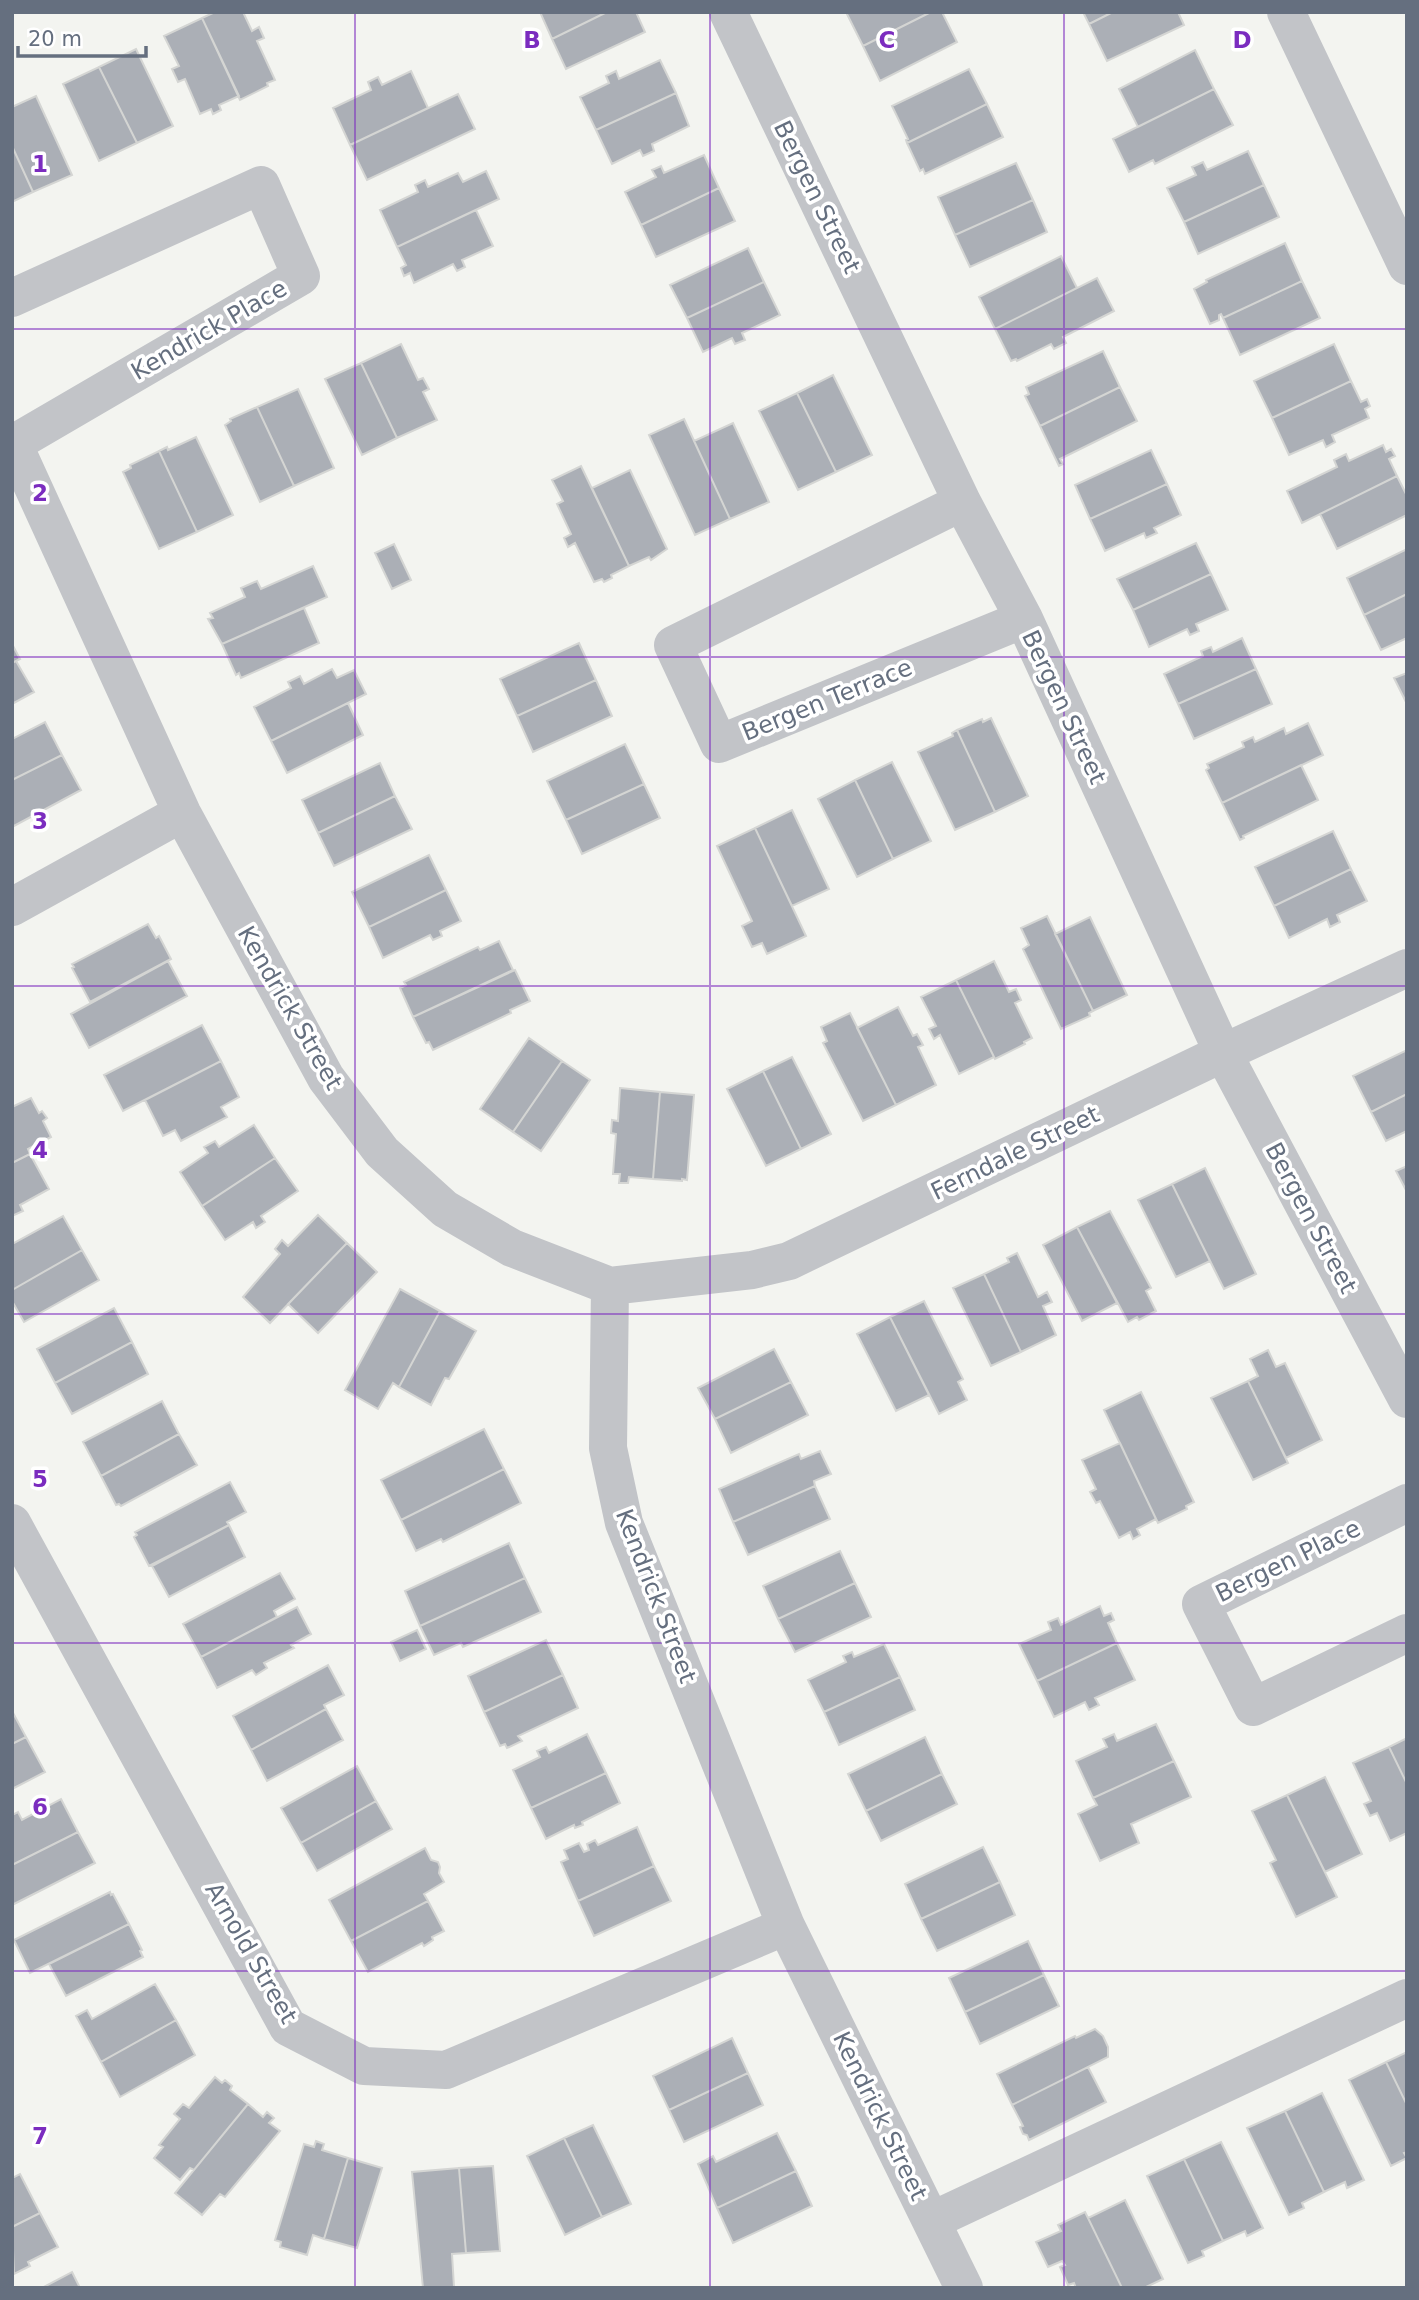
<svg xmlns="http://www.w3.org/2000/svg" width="1419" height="2300" viewBox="0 0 1419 2300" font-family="'DejaVu Sans',sans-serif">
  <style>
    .building { fill: #abafb6; stroke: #d4d5d3; stroke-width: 2 }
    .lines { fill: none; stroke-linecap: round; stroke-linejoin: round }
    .minor { stroke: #c2c4c8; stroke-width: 38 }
    .grid { fill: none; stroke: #7b2cbf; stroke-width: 2; stroke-opacity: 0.55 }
    .labels { text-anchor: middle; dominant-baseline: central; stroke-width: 7; stroke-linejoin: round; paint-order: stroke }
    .street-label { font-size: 24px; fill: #656f7f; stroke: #fff }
    .grid-label { font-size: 23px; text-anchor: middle; font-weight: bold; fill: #7b2cbf; stroke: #fff; stroke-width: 7; stroke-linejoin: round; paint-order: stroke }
  </style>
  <rect width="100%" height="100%" fill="#f3f4f0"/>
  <path class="building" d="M215,12h28l9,19 7,-4 5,11 -7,3 18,39 -8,3 1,3 -28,14 -38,-82z
    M540,12h67l-55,27z
    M607,12h29l9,20 -79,37 -14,-30z
    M850,12h81l-68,34 -16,-32z
    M931,12h11l15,30 -77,39 -17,-35z
    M1083,12h30l-24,12z
    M1113,12h65l6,13 -77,36 -18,-37z
    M202,18l37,78 -20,9 2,5 -8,4 -2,-5 -11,5 -15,-35 -7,3 -6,-13 7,-3 -15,-30z
    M136,49l37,77 -36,17 -38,-76z
    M1195,50l19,39 -76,38 -19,-38z
    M660,60l16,33 -80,37 -16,-33 29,-14 -3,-7 10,-5 3,8z
    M99,67l38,76 -38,18 -36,-77z
    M969,69l18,35 -80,39 -1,-3 2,-1 -16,-33z
    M411,71l17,37 -78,37 -17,-37 38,-18 -3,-8 10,-5 4,8z
    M1214,89l19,36 -78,39 -2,-4 -24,12 -16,-33z
    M676,93l13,33 -37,18 2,7 -11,5 -3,-6 -28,14 -16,-34z
    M458,94l17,35 -108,51 -17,-35z
    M36,96l36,79 -39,17 -21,-46v-39z
    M987,104l16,33 -78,37 -2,-5 -3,2 -13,-28z
    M12,146l21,46 -21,10z
    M1248,151l16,34 -80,37 -17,-34 29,-13 -4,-8 11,-5 4,8z
    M704,155l15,33 -78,37 -16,-33 31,-15 -4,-7 9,-4 3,7z
    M1016,163l17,37 -78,35 -17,-38z
    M486,171l13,28 -102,48 -17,-37 38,-18 -3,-7 10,-5 3,7 30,-14 5,9z
    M1264,185l15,32 -81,37 -14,-32z
    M719,188l16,33 -79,36 -15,-32z
    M1033,200l14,32 -77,35 -15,-32z
    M476,210l17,36 -31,14 3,7 -8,4 -4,-7 -39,19 -4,-10 -6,3 -3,-8 5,-3 -9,-18z
    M1285,243l17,38 -79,37 -2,-4 -2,1v5l-9,4 -16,-35 13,-7 -1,-2z
    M748,248l16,34 -77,36 -17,-33z
    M1061,256l16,32 -82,41 -16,-32z
    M1097,278l17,33 -51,26 3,6 -12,6 -3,-5 -34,17 -1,-2 -5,2 -16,-32z
    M1302,281l18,37 -80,37 -17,-37z
    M764,282l16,33 -38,18 3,7 -10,4 -3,-6 -29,14 -16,-34z
    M401,344l17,36 5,-2 6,11 -6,3 14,28 -40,18 -36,-75z
    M1334,344l17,37 -79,37 -18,-37z
    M1103,351l17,36 -80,39 -15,-30 4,-2 -3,-7z
    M361,363l36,75 -35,17 -37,-76z
    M833,375l39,80 -36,17 -39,-79z
    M1351,381l10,21 6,-3 3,7 -5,3 4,9 -37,17 3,7 -9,5 -3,-7 -34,15 -17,-37z
    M1120,387l17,34 -77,38 3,5 -4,2 -19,-40z
    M298,389l36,79 -40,18 -37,-79z
    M797,393l39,79 -38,18 -39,-79z
    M257,407l37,79 -34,16 -35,-77 6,-4 -1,-2z
    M684,419l46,100 -35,16 -46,-100z
    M733,423l36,79 -39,17 -36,-78z
    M196,437l37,78 -36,17 -38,-81 8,-4 1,3z
    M1383,445l3,7 5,-3 4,7 -6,3 8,17 -95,47 -15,-32 50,-24 -3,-7 12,-6 3,7z
    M1151,450l16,34 -77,35 -15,-34z
    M159,451l38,81 -38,17 -36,-77 8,-4 -1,-3z
    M581,466l48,100 -18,9 1,3 -8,4 -2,-3 -8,3 -19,-39 -7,4 -4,-9 7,-4 -14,-30 6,-3 -11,-21z
    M630,470l37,79 -16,11 -2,-3 -20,9 -37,-78z
    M1397,476l10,20v19l-70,34 -17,-35z
    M1167,484l14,31 -27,13 3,5 -11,5 -2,-5 -39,18 -15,-32z
    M1196,543l15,31 -78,36 -16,-31z
    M394,544l17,36 -19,9 -17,-36z
    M1407,549v45l-43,21 -17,-37z
    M313,566l14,31 -105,47 -14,-25 5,-1 -3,-5 35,-16 -4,-9 16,-7 4,8z
    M1211,574l17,36 -32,14 3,7 -9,4 -3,-6 -38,18 -16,-37z
    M1407,594v44l-26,12 -17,-35z
    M304,608l15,35 -78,35 -2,-5 -3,2 -14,-31z
    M1242,638l14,31 -78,35 -14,-30 39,-18 -2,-5 10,-4 2,5z
    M579,643l17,37 -79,36 -17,-37z
    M12,644l8,15 -8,4z
    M16,661l18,31 -22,12v-41z
    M332,669l5,9 17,-8 12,24 -95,47 -17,-34 37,-19 -3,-6 12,-6 4,8z
    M1256,669l16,35 -78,35 -16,-35z
    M1407,673v31l-13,-26z
    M596,680l16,36 -79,36 -16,-36z
    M348,703l15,32 -76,38 -16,-32z
    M991,718l37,78 -33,16 -38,-82 25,-11 1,3z
    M45,722l17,33 -50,25v-41z
    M1308,723l15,32 -101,48 -16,-33 3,-2 -2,-4 37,-17 -2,-5 11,-5 2,5 29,-14 2,6z
    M957,730l38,82 -40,18 -37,-78 35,-16 -1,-3z
    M625,744l19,40 -78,36 -19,-39z
    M62,755l19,35 -69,37v-47z
    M892,762l39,79 -38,18 -38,-79z
    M380,763l15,33 -77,37 -16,-33z
    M1301,765l17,35 -75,36 1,2 -4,2 -18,-37z
    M855,780l38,79 -36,18 -39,-78z
    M644,784l16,34 -78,36 -16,-34z
    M395,796l17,33 -78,37 -16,-33z
    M792,810l37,79 -37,17 -37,-78z
    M755,828l51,108 -39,18 -5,-11 -10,4 -10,-21 10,-5 -35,-75z
    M1333,831l18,38 -77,37 -19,-39z
    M429,855l17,35 -77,37 -17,-35z
    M1351,869l16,32 -30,14 3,7 -10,5 -3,-8 -38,19 -15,-32z
    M446,890l15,31 -21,10 2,5 -9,4 -3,-5 -47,23 -14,-31z
    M1047,916l46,95 -4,2 1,3 -29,13 -38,-80 6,-4 -8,-17z
    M1090,917l37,78 -34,16 -38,-77z
    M148,924l8,14 3,-2 12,23 -81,43 -18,-34 2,-1 -2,-3z
    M499,941l14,29 -100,47 -13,-29 6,-3 -2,-3 74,-35 2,3z
    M168,961l19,35 -98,52 -18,-34z
    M994,961l15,31 7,-3 5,11 -6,3 17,35 -8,4 1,2 -30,15 -39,-79z
    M515,970l15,31 -20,9 1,3 -78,37 -4,-8 -3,1 -13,-26z
    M956,980l38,77 -35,17 -19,-39 -6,4 -5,-10 7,-3 -15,-29z
    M898,1007l15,29 4,-2 6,11 -5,2 18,38 -40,20 -39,-77z
    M850,1013l46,92 -33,16 -40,-78 4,-2 -6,-14z
    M202,1025l19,36 -98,50 -19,-36z
    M529,1038l33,23 -49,71 -33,-23z
    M1407,1050v44l-36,18 -18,-36z
    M792,1057l39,77 -30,15 -38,-78z
    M221,1061l18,36 -18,10 6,10 -46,24 -6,-11 -12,6 -18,-36z
    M562,1061l28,19 -49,71 -28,-19z
    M763,1071l38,78 -35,17 -39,-77z
    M620,1088l40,4 -7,87 -24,-2 -1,6h-9l1,-9h-7l3,-40 -5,-1 1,-13 6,1z
    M660,1092l34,3 -7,85 -5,-1v2l-29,-2z
    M1407,1094v37l-21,10 -15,-29z
    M31,1098l8,15 3,-2 5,7 -4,3 8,16 -23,12 2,5 -18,9v-56z
    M254,1125l21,33 -73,48 -22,-34 28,-19 -4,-6 11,-6 4,6z
    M30,1154l19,35 -29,16 3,6 -11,5v-53z
    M275,1158l23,33 -37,25 4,6 -9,6 -3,-6 -28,18 -23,-34z
    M1407,1166v26l-11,-21z
    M1205,1168l51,106 -32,15 -52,-105z
    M1172,1184l38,77 -34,16 -38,-77z
    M1110,1211l41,77 -5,3 10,20 -17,9 -2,-3 -9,5 -51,-95z
    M318,1215l29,28 -77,80 -27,-26 37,-43 -5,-5 7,-9 6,6z
    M63,1216l19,34 -70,40v-46z
    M1077,1227l40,76 -35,18 -39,-76z
    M347,1243l30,29 -59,61 -30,-29z
    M82,1250l17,30 -75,42 -12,-21v-11z
    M1017,1253l21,44 9,-5 5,10 -9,4 13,29 -35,17 -37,-78 25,-12 -2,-4z
    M984,1274l37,78 -30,14 -38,-78z
    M400,1289l40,22 -41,76 -6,-4 -15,26 -33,-19z
    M924,1301l39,78 -5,3 9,18 -28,14 -49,-97z
    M114,1308l18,34 -77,41 -18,-34z
    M440,1311l36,20 -27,48 -4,-1 -14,27 -32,-18z
    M890,1317l39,78 -33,16 -39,-77z
    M132,1342l16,32 -76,40 -17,-31z
    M774,1349l17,33 -76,37 -17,-31z
    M1268,1350l8,17 9,-4 37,77 -36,18 -38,-77 10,-5 -8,-17z
    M1248,1381l40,82 -35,17 -42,-82z
    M791,1382l17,33 -77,38 -16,-34z
    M1141,1392l53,110 -8,4 1,3 -29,14 -54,-113z
    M162,1401l17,33 -78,42 -18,-34z
    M484,1429l20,40 -103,51 -20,-40z
    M179,1434l18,31 -76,41 -2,-2 -3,1 -15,-29z
    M1120,1443l36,76 -19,10 3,6 -7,4 -3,-7 -11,6 -19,-37 -4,2 -6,-11 6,-3 -14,-29z
    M820,1451l11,23 -17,7 1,5 -82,36 -14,-33 80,-35 2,5z
    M504,1469l17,34 -78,39 -2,-3 -25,12 -15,-31z
    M230,1482l16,30 -19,10 2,3 -80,41 -15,-29 3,-2 -2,-3z
    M815,1486l15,33 -82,36 -15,-33z
    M229,1525l16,32 -76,40 -17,-31z
    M509,1543l16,35 -105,48 -15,-35z
    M840,1551l15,32 -77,36 -15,-33z
    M280,1573l15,26 -21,12 3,6 -76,40 -18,-33z
    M525,1578l16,34 -78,35 -2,-4 -27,12 -14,-29z
    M855,1583l16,34 -76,35 -17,-33z
    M1100,1606l4,10 7,-3 3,7 -6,3 9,20 -80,38 -18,-37 32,-14 -3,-8 10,-4 3,7z
    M297,1607l14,27 -20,11 3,3 -30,15 3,5 -11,7 -4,-5 -35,18 -16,-31z
    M417,1630l9,19 -26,12 -9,-19z
    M546,1640l17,35 -79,37 -16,-36z
    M1117,1643l18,37 -40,18 4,7 -10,5 -4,-8 -31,15 -17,-36z
    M884,1644l16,33 -76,35 -16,-32 38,-18 -3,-6 9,-4 2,5z
    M328,1665l16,30 -20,10 2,4 -75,41 -18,-34z
    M563,1675l15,33 -60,28 4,5 -15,7 -2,-4 -5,2 -16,-34z
    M900,1677l15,33 -76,35 -15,-33z
    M326,1709l17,31 -76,41 -16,-31z
    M12,1711l14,26 -14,7z
    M1156,1724l18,37 -81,37 -17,-37 31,-14 -4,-8 11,-5 3,7z
    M587,1734l19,39 -75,35 -18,-38 27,-13 -3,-6 9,-4 3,6z
    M26,1737l19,35 -33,17v-45z
    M925,1737l17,37 -76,37 -18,-37z
    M1407,1738v46l-18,-37z
    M1389,1747l18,37v49l-17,8 -13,-28 -7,3 -6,-12 7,-3 -18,-38z
    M1174,1761l17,36 -60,27 8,19 -39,18 -22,-47 19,-9 -4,-7z
    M357,1766l19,35 -75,42 -20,-35z
    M606,1773l14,30 -38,19 1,3 -8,3 -1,-3 -28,14 -15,-31z
    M942,1774l15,30 -76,37 -15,-30z
    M1325,1777l37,77 -37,18 -38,-77z
    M1287,1795l50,102 -41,20 -26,-54 6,-3 -24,-49z
    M61,1799l17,33 -66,33v-50l6,-3 4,8z
    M376,1801l16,28 -75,42 -16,-28z
    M637,1827l17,39 -76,35 -17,-39 7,-3 -4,-9 15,-7 5,9 5,-2 -2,-6 8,-4 3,5z
    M78,1832l17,31 -83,42v-40z
    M983,1847l17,35 -79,37 -16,-35z
    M425,1848l6,12 7,2 2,5 -1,6 5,9 -20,12 4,7 -77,40 -22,-41z
    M654,1866l17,35 -77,35 -16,-35z
    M1000,1882l15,33 -78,36 -16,-32z
    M110,1892l1,3 2,-1 16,30 -99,49 -16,-33z
    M428,1901l16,30 -12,6 1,3 -9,6 -2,-3 -54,29 -17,-31z
    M129,1924l13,26 -2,1 3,6 -77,39 -17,-32z
    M1028,1941l16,34 -79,37 -16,-34z
    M1044,1975l15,31 -79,38 -15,-32z
    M155,1984l21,36 -75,42 -25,-46 11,-6 5,9z
    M176,2020l19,35 -75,42 -19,-35z
    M1095,2029l8,7 5,11v10l-96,48 -15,-31 78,-38 1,2z
    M732,2038l16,35 -79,37 -16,-34z
    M1407,2052v53l-21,-43z
    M1386,2062l21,43v47l-3,1 3,5 -16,8 -42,-86z
    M1088,2067l18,35 -77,38 -2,-5 -4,-1 -3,-7 3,-1 -11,-21z
    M748,2073l15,32 -79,37 -15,-32z
    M215,2077l7,6 3,-3 7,6 -2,4 18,14 -54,66 -4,-2 -10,12 -26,-22 9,-11 -4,-2 21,-26 -6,-5 9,-10 6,4z
    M1322,2093l42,87 -17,8 -2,-6 -21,10 -39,-81z
    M248,2104l15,13 4,-5 7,6 -5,5 11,8 -55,66 -5,-3 -18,21 -27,-22z
    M1285,2111l39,81 -22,11 2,5 -15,7 -42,-87z
    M593,2125l38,79 -29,13 -38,-79z
    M777,2133l19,38 -79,37 -19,-44 15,-8 3,6z
    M564,2138l38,79 -37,18 -38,-79z
    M316,2141l8,3 -2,6 26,8 -24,81 -11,-4 -6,20 -27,-8 1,-5 -6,-2 29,-96 10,3z
    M1221,2142l42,86 -16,8 -2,-5 -22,10 -39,-82z
    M348,2158l34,10 -25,80 -33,-9z
    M1184,2159l39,82 -21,10 2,5 -16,7 -41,-87z
    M493,2166l7,85 -34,2 -7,-85z
    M459,2168l7,85 -14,1 2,33 -31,1 -11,-116z
    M796,2171l16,35 -79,37 -16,-35z
    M20,2174l20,39 -28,14v-49z
    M1125,2200l38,79 -19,9h-22l-34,-70z
    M1085,2212l3,6 34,70h-46l-2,-5 -6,2 -8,-18 5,-2 -3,-4 -14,6 -12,-25 25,-11 -3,-6z
    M40,2213l18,34 -30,15 2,4 -16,8 -2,-47z
    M72,2272l8,16h-38z"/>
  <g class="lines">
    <path class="minor" d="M728,12l234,490 62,117 199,434 184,346
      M1286,12l121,254
      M12,298l249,-113 40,91 -288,168
      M12,441l170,372 144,265 56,74 63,57 67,39 98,38 -2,162 16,75 162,403 178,362
      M962,502l-289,143 46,99 305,-125
      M12,907l170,-94
      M610,1286l142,-16 37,-9 434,-208 184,-85
      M1407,1503l-206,101 52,103 154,-74
      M12,1523l276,504 76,39 82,4 340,-144
      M931,2221l476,-223"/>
  </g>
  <path class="grid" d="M355,12v2276M710,12v2276M1064,12v2276M12,329h1395M12,657h1395M12,986h1395M12,1314h1395M12,1643h1395M12,1971h1395"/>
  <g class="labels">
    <g class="street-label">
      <text transform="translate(817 197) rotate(64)">Bergen Street</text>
      <text transform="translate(209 330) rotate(-30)">Kendrick Place</text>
      <text transform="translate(827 700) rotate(-22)">Bergen Terrace</text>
      <text transform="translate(1064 707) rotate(65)">Bergen Street</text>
      <text transform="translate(290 1008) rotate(60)">Kendrick Street</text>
      <text transform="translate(1015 1153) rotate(-26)">Ferndale Street</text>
      <text transform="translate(1311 1218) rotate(62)">Bergen Street</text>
      <text transform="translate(1288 1561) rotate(-26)">Bergen Place</text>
      <text transform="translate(656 1596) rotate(69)">Kendrick Street</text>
      <text transform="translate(251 1953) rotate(60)">Arnold Street</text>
      <text transform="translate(880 2116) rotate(64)">Kendrick Street</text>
    </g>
  </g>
  <g class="grid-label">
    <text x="532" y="48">B</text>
    <text x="887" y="48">C</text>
    <text x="1242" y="48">D</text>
    <text x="40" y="172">1</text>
    <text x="40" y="501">2</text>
    <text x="40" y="829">3</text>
    <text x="40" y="1158">4</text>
    <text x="40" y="1487">5</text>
    <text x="40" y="1815">6</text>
    <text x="40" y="2144">7</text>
  </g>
  <rect width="1419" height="2300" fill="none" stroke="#656f7f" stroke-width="28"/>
  <path d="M18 46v10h128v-10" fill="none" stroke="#656f7f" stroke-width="3.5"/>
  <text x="28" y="46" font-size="21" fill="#656f7f" stroke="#ffffff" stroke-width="5" paint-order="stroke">20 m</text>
</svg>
